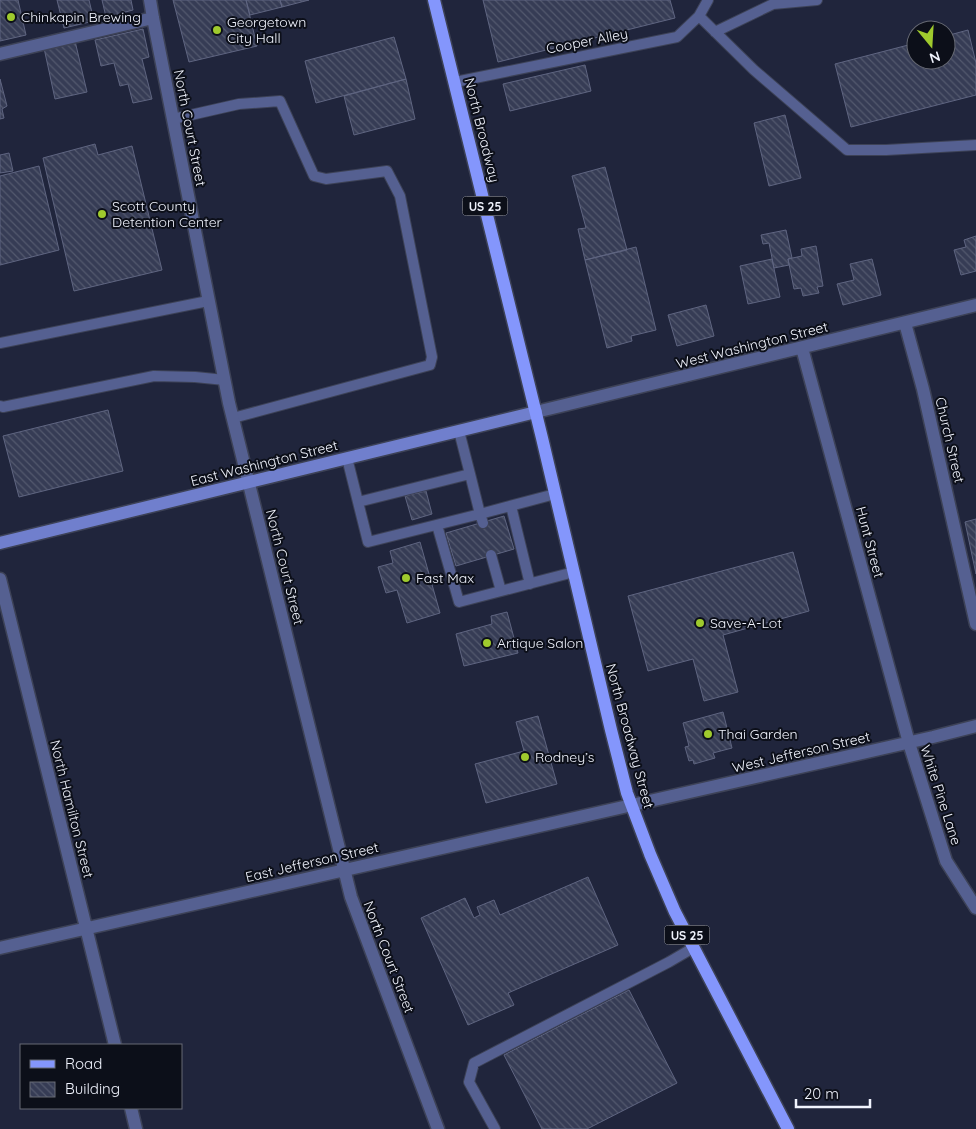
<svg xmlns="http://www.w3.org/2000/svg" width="976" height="1129" viewBox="0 0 976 1129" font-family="Quicksand,sans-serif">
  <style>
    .building { fill: url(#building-back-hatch); stroke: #5f6581 }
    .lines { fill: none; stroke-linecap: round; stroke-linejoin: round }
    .lane-casing { stroke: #3d4257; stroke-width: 12 }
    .street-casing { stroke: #3d4257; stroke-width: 15 }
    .secondary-casing { stroke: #3d4257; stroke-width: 15 }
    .primary-casing { stroke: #3d4257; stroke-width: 15 }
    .lane { stroke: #556091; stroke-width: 10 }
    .street { stroke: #556091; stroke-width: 12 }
    .secondary { stroke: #707fcd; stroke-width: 12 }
    .primary { stroke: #8496fc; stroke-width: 12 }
    .poi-dot { fill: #9fca2d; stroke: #0c0f19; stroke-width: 2 }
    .labels { text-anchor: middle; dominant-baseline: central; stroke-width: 4; stroke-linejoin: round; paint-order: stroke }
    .shield { fill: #0c0f19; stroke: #acafb9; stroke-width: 1 }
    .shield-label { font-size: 12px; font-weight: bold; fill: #f0f3fd }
    .poi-label { font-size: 14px; fill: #f0f3fd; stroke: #0c0f19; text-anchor: start }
    .street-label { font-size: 14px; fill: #f0f3fd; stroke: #0c0f19 }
  </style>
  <defs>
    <pattern id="building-back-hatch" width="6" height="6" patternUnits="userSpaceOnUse" patternTransform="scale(1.25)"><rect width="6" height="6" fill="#363c55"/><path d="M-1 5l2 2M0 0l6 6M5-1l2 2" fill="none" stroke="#53596e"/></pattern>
  </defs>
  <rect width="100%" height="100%" fill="#20253c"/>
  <path class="building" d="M0,0h18l8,35 -26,6z
    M57,0h32l5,21 -30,7z
    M102,0h29l2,10 -27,7z
    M173,0h73l11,46 -68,16z
    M246,0h34l2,7 -32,8z
    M280,0h29l-27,7z
    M483,0h187l5,18 -177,44z
    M143,29l6,28 -7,2 10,40 -19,4 -5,-19 -8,2 -6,-23 -13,3 -6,-26z
    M968,30l8,33v32l-125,32 -16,-63 81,-21v17h30v-24z
    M394,37l12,42 -90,24 -11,-42z
    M75,41l12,51 -32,7 -11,-51z
    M585,65l6,26 -81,20 -7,-27z
    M0,79l7,27 -5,3 2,9 -4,1z
    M406,79l9,40 -61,16 -10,-39z
    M785,115l16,63 -32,8 -15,-63z
    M95,144l3,11 34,-9 30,124 -88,21 -31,-133z
    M9,153l4,18 -13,2v-18z
    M39,166l20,84 -59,15v-89z
    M605,167l22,83 -42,10 -7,-31 8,-1 -14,-52z
    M786,230l6,28 -4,1 1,6 -15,3 -5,-25 -6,1 -2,-9z
    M976,236v35l-15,4 -7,-25 12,-3 -2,-7z
    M816,246l7,40 -6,1 2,6 -16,3 -2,-8 -7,1 -6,-30 14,-3 -1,-7z
    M636,247l20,83 -25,6 1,5 -25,7 -22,-88z
    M772,259l8,38 -32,7 -8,-38z
    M872,259l9,36 -38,10 -6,-21 17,-4 -4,-16z
    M706,305l8,31 -37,10 -9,-31z
    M108,410l15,61 -104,26 -16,-61z
    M426,491l6,23 -20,6 -7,-24z
    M504,516l10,33 -58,17 -10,-33z
    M976,519v55l-11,-52z
    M420,542l20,71 -33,10 -10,-33 -11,3 -8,-26 15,-4 -3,-12z
    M793,552l16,59 -86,24 15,57 -34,9 -11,-42 -45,12 -20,-75z
    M507,612l11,41 -54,13 -8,-32 36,-10 -1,-8z
    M723,712l9,36 -19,5 2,5 -21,6 -1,-4 -4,1 -4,-14 4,-1 -6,-23z
    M538,716l19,68 -71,19 -11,-39 49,-13 -8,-29z
    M588,877l30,68 -110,48 6,12 -46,20 -47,-107 44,-20 9,20 6,-3 -3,-8 17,-7 6,15z
    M629,990l48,93 -90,46h-45l-38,-74z"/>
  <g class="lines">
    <defs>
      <path id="lane" d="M699,16l55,54 93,80h39l90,-5
        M715,32l58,-28 44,-4
        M455,82l222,-45 22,-21 9,-16
        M173,119l66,-15 41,-3 34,75 12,3 61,-8 13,25 32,161 -2,8 -197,53
        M0,343l208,-42
        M0,406l3,1 151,-31 41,1 30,3
        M347,458l11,44 112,-28 -11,-43
        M358,502l10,40 112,-28 -10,-40
        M511,506l19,78
        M483,523l-3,-9 75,-20
        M437,525l22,77 115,-30
        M491,555l10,36
        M495,1129l-26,-47 5,-19 195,-101 24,-14"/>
      <path id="street" d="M150,0l3,18 76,385 122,494 87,232
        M0,54l153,-36
        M905,323l18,66 53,235
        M802,348l107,395 37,118 30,47
        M536,412l440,-107
        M0,579l115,466
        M0,948l933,-211 43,-11
        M131,1108l5,21"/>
      <path id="secondary" d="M0,543l536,-131"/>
      <path id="primary" d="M434,0l108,438 69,292 16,63 23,61 25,58 113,217"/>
    </defs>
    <use href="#lane" class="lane-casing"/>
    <use href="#street" class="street-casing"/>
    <use href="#secondary" class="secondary-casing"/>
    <use href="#primary" class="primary-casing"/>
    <use href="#lane" class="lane"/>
    <use href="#street" class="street"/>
    <use href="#secondary" class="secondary"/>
    <use href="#primary" class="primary"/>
  </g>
  <g class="poi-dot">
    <circle cx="11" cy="17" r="5"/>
    <circle cx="217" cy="30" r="5"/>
    <circle cx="102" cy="214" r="5"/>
    <circle cx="406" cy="578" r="5"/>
    <circle cx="700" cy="623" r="5"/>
    <circle cx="487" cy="643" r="5"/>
    <circle cx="708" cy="734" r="5"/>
    <circle cx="525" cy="757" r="5"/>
  </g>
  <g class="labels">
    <g class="shield">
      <rect x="462.5" y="196.5" width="45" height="19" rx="4"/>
      <rect x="664.5" y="925.5" width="45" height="19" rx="4"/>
    </g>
    <g class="shield-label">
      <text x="485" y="206">US 25</text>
      <text x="687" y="935">US 25</text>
    </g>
    <g class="poi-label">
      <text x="21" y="17">Chinkapin Brewing</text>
      <text x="227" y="22">Georgetown<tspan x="227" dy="16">City Hall</tspan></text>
      <text x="112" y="206">Scott County<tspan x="112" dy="16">Detention Center</tspan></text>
      <text x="416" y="578">Fast Max</text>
      <text x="710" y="623">Save-A-Lot</text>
      <text x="497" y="643">Artique Salon</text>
      <text x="718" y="734">Thai Garden</text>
      <text x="535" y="757">Rodney’s</text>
    </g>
    <g class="street-label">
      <text transform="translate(587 41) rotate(-11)">Cooper Alley</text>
      <text transform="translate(190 128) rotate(79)">North Court Street</text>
      <text transform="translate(482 130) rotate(76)">North Broadway</text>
      <text transform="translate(752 345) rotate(-14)">West Washington Street</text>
      <text transform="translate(950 440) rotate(77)">Church Street</text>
      <text transform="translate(264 463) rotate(-14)">East Washington Street</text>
      <text transform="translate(870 542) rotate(75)">Hunt Street</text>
      <text transform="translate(285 567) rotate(76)">North Court Street</text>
      <text transform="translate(630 736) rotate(75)">North Broadway Street</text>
      <text transform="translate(801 752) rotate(-13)">West Jefferson Street</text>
      <text transform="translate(941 795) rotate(72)">White Pine Lane</text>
      <text transform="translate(72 809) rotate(76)">North Hamilton Street</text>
      <text transform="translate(312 862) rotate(-13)">East Jefferson Street</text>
      <text transform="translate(389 957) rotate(69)">North Court Street</text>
    </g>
  </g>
  <rect x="20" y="1044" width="162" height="65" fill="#0c0f19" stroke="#676a74"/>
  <rect x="30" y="1060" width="25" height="8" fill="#8496fc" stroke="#676a74"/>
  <text x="65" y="1069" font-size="15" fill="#f0f3fd">Road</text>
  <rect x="30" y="1082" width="25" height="15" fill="url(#building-back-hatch)" stroke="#676a74"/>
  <text x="65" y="1094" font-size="15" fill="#f0f3fd">Building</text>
  <g transform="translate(931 45) rotate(162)"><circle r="24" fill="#0c0f19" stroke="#676a74"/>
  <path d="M0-4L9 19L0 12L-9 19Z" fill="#9fca2d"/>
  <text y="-8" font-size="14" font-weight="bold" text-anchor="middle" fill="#f0f3fd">N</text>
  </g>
  <path d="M796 1099v8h74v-8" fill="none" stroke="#f0f3fd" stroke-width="2.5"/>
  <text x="804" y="1099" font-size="15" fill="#f0f3fd" stroke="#0c0f19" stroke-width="4" paint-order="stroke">20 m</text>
</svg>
